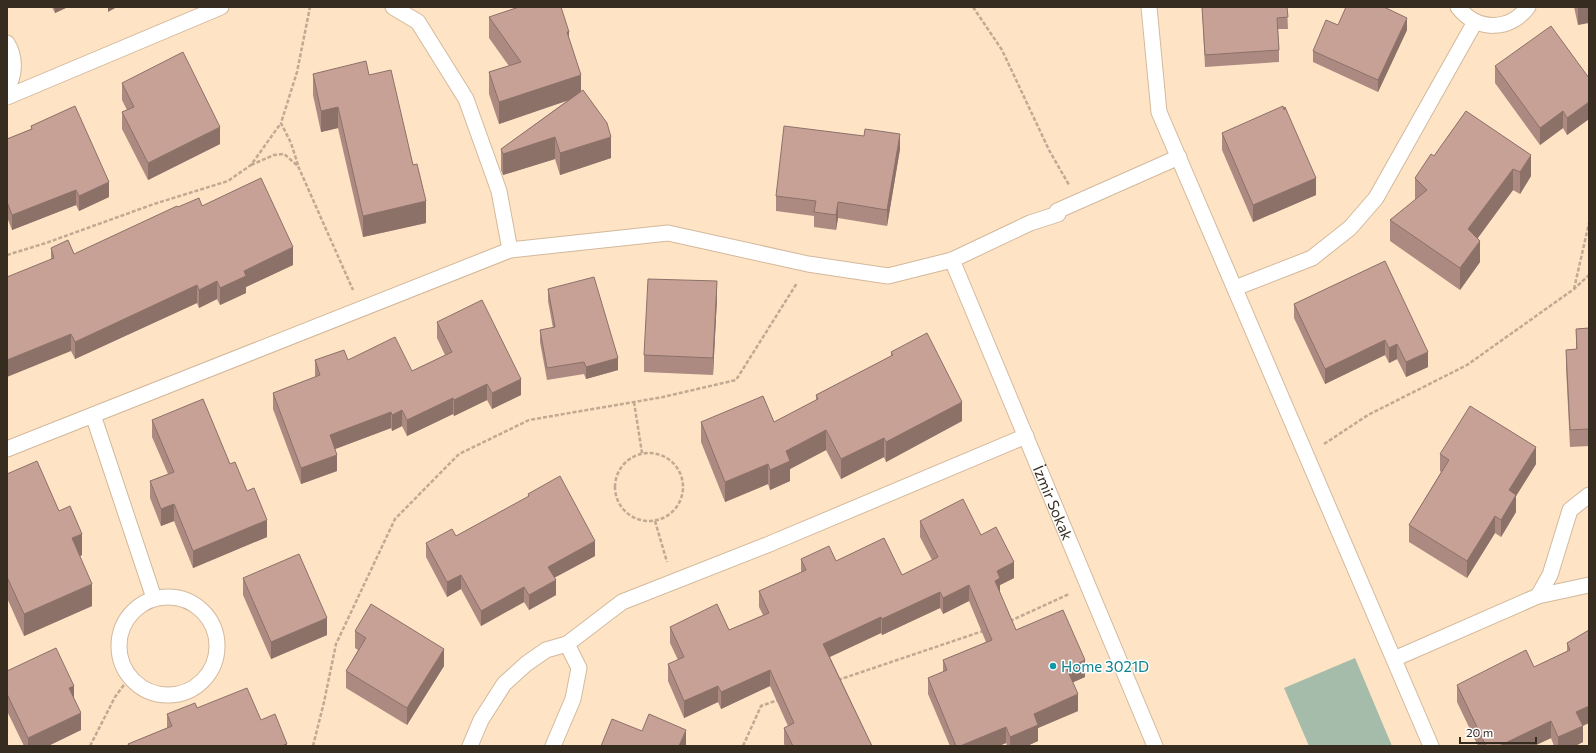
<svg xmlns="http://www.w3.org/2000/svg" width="1596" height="753" viewBox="0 0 1596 753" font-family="Commissioner,sans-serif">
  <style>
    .garden { fill: #a6bcab }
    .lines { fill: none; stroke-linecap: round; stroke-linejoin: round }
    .service-casing { stroke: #d3b99c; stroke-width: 17 }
    .path { stroke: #c0aa92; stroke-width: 2.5; stroke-dasharray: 4 2; stroke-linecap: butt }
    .service { stroke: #fff; stroke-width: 15 }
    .wall { fill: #ac8a81 }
    .shaded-wall { fill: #8c7169 }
    .building { fill: #c8a196; stroke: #8c7169 }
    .culture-dot { fill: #0f9aa8; stroke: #fff; stroke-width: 1.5 }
    .labels { text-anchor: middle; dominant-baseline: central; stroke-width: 3; stroke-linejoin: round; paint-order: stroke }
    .street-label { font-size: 15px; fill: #362c20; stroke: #fff }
    .culture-label { font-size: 15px; fill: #0d838f; stroke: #fff; text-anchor: start }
  </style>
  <rect width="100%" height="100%" fill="#fee3c5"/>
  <path class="garden" d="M1355,658l37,88h-83l-25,-58z"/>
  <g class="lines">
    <defs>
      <g id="service">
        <path d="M393,7l25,15 48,77 33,92 11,59"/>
        <path d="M1149,7l10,105 272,634"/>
        <path d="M1458,7c19,25 52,24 70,0"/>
        <path d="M7,43c9,14 8,32 0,46"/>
        <path d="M7,97l214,-90"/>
        <path id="s1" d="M952,260l203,486"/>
        <path d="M1235,288l77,-30 38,-30 26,-30 99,-176"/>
        <path d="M93,415l61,183"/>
        <path d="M7,449l503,-199 158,-17 140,31 80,12 64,-16 78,-37 28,-9 -1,-3 122,-54"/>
        <path d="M1589,495l-19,15 -20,65 -12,21 51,-11"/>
        <circle cx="168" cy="646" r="49"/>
        <path d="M567,644l55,-42 145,-57 259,-109"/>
        <path d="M1394,659l144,-63"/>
        <path d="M470,746l11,-26 23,-36 22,-20 20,-14 21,-6 12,24 -6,31 -20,47"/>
      </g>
    </defs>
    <use href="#service" class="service-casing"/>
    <path class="path" d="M973,7l29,43 47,100 20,35
      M251,165l23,-10 10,-1 14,12 55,124
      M298,165l-7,-22 -10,-20 16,-51 13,-65
      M7,255l39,-12 108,-39 74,-23 23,-16 30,-42
      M1574,289l15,-66
      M634,402l8,51
      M1324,444l44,-29 99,-50 107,-76 15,-14
      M615 487a34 34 0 1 1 68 0a34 34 0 1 1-68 0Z
      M655,521l12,41
      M1010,621l59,-27
      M838,680l145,-49
      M90,746l25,-49 14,-19
      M313,746l11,-44 12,-58 59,-125 64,-65 70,-34 134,-23 73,-17 61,-97
      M743,746l18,-40 17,-6"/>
    <use href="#service" class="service"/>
  </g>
  <path class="wall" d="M52,7h16l-13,6z
    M1202,7h85l1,22h-10l1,21v12l-74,5z
    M1574,7h15l-11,18z
    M489,17l80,24 12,51 30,66 -51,17 -5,-16 -52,16 -2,-5v-21l67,-49 -69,24 -10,-30v-22l20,-6 -20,-28z
    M1338,25l69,5 -29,62 -65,-30v-11z
    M1495,66l94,12v41l-22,16 -4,-7 -23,17 -45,-62z
    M313,74l56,1 57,148 -63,14 -25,-109 -17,4 -8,-37z
    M122,83l98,61 -72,36 -26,-51v-17l5,-2 -5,-10z
    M1284,110l32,85 -63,27 -31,-72v-17z
    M1466,111l65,65 -11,18 -7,-4 -35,48 2,24 -20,28 -70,-49v-21l25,-20v-22l19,-22z
    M31,126l78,71 -30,14 -3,-6 -64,25 -5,-13v-78l24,-10z
    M900,149l-13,77 -49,-8 -2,12 -22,-3v-11l-38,-5v-15z
    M202,206l91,59 -47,22v6l-26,12 -3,-6 -18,9 -2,-5 -122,56 -4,-8 -20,-92v-11l23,6 104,-47z
    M1385,261l43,106 -22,10 -9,-18 -8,4 -4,-8 -60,29 -31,-66v-14z
    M548,289l70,81 -32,9 -2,-5 -37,6 -7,-38v-12l13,-2 -5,-27z
    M717,298l-4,77 -69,-3v-17z
    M437,322l84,73 -29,14 -5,-9 -33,16 -1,-2 -46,22 -5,-10 -10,5 -1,-3 -56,21 2,22 -36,13 -28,-75v-16l42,-16v-17h33l64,11 33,-16 -8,-17z
    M1589,328v118l-19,1 -4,-80v-17l10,-1v-20z
    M891,352l71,69 -76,41 -2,-5 -43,22 -15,-29 -36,19v12l-20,9 -2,-6 -43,18 -24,-60v-20h73l42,-22v-5l75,-39z
    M152,420l78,44 37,73 -74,31 -19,-47 -13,5 -11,-28v-17l18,-7 -16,-37z
    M1440,454l96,10 -20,32v16l-15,25 -6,-4 -28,45 -58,-36v-17l32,-53 -1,-1z
    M7,474l75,81 -2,1 12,50 -68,30 -17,-38z
    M528,494l67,62 -41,22 2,17 -27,15 -5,-8 -43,24 -20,-37 -14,8 -21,-40v-14l30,-7 72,-39z
    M920,521l61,14 33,43 -14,7v9l16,36 69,47 -12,5 5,29 -40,17v13l-11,5h-20l-1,-3 -7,3h-49l-22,-52v-16l15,-6v-12l43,-18 -17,-41 -26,13 -3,-6 -58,27 -1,-2 -51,24 42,89h-87l-1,-2v-16l4,-2 -18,-40 -49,23 -3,-7 -34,16 -16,-37v-17l10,-4 -8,-17v-16l59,3 34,-15 -4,-8v-16l42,-19v-13l35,2 66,14 30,-15 -12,-23z
    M243,578l84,57 -56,24 -28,-64z
    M1589,630v93l-6,3v16l-8,4h-21l-3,-8 -17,8h-56l-21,-44v-17l77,-18 33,-16v-8z
    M355,631l89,35 -37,59 -61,-37v-17l12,-21 -3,-2z
    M7,671l67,29 7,30 -33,16h-24l-17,-35z
    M197,708l64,12 26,26h-159v-2l39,-16v-14z"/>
  <path class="shaded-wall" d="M55,7h13l-13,6z
    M108,7h9l-9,5z
    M1583,7h6v16l-11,2v-17z
    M1407,18v12l-29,62v-12z
    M567,32h2v21z
    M581,75v21l-82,28v-22z
    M1589,102v17l-22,16v-17z
    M338,107v21l-17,4v-21z
    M1563,111v17l-23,17v-17z
    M220,127v17l-72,36v-17z
    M900,134v15l-13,77v-16z
    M555,137v22l-52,16v-21z
    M611,137v21l-51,17v-22z
    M1531,155v21l-11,18v-22z
    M1513,169v21l-45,61v-22z
    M1316,178v17l-63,27v-17z
    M109,182v15l-30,14v-15z
    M76,190v15l-64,25v-15z
    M426,201v22l-63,14v-21z
    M838,202v16l-2,12v-15z
    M1480,241v21l-20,28v-22z
    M293,247v18l-47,22v6l-26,12v-17l24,-17z
    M217,281v18l-18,9v-18z
    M717,281v17l-4,77v-17z
    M197,285v18l-122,56v-17z
    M71,334v17l-64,26v-17z
    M1385,340v15l-60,29v-15z
    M1397,344v15l-8,4v-15z
    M1428,352v15l-22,10v-15z
    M618,358v12l-32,9v-12z
    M521,379v16l-29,14v-16z
    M487,384v16l-33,16v-16z
    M453,398v16l-46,22v-16z
    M962,402v19l-76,41v-20z
    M402,410v16l-10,5v-16z
    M391,412v16l-61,23v-16z
    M826,430v20l-36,19v12l-20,9v-20l16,-19z
    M884,438v19l-43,22v-20z
    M1536,447v17l-20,32v16l-15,25v-17l8,-30z
    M337,455v16l-36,13v-16z
    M768,464v20l-43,18v-20z
    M174,504v17l-13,5v-17z
    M1495,516v17l-28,45v-17z
    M267,520v17l-74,31v-17z
    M82,534v21l-10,5v-22z
    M595,541v15l-47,25v-14z
    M1014,562v16l-14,7v10l-5,-14 2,-10z
    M461,575v14l-14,8v-15z
    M556,580v15l-27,15v-15z
    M92,584v22l-68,30v-22z
    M969,585v16l-26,13v-16z
    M524,587v15l-43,24v-15z
    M940,592v16l-58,27v-16z
    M881,617v16l-58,27v-16z
    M327,618v17l-56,24v-17z
    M444,649v17l-37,59v-17z
    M1085,660v17l-18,8v-16z
    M770,670v16l-49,23v-17z
    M74,686v16l-5,-14z
    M718,686v16l-34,16v-17z
    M1078,694v17l-40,17v13l-11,5h-17v-9l24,-23z
    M1589,706v17l-13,5v-16z
    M81,713v17l-33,16h-20v-8z
    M1551,721v17l-17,8h-35z
    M1583,726v16l-8,4h-17v-9z
    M1006,727v16l-7,3h-39z
    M686,730v16h-7z
    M287,744v2h-6z"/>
  <path class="building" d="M519,7h42l8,25h-2l14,43 -82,27 -10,-30 32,-10 -32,-45z
    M1202,7h85l1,10 -11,1 2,32 -74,5z
    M1346,7h38l23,11 -29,62 -65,-29 13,-31 12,5z
    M1551,26l38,52v24l-22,16 -4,-7 -23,17 -45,-62z
    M183,52l37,75 -72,36 -26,-51 12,-5 -12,-24z
    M366,61l3,14 22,-5 22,95 4,-1 9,37 -63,15 -25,-109 -17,4 -8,-37z
    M583,90l24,33 4,14 -51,16 -5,-16 -52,17 -2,-5z
    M75,106l34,76 -30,14 -3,-6 -64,25 -5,-13v-63l25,-10 -1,-3z
    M1283,106l1,4 1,-3 31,71 -63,27 -31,-72z
    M1466,111l65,44 -11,17 -7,-3 -45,60 12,12 -20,27 -70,-48 37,-30 -12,-12 16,-24 3,2z
    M784,126l80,10 1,-7 35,5 -13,76 -49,-8 -2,13 -22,-3 2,-11 -40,-5z
    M261,178l32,69 -49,24 2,5 -26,12 -3,-7 -18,9 -2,-5 -122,57 -4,-8 -64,26v-83l47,-19 -3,-10 17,-8 6,14 103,-48 1,1 21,-9 3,8z
    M1385,261l43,91 -22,10 -9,-18 -8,4 -4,-8 -60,29 -31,-65z
    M594,277l24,81 -32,9 -2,-5 -37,6 -7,-38 15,-3 -7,-38z
    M648,279l69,2 -4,77 -69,-3z
    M482,300l39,79 -29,14 -5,-9 -33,16 -1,-2 -46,22 -5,-10 -10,5 -1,-3 -61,23 7,20 -36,13 -28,-75 47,-18 -5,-15 29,-10 4,10 47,-23 17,34 40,-19 -15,-30z
    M1589,328v101l-19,1 -4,-80 11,-1 -1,-20z
    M927,333l35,69 -76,40 -2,-4 -43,21 -15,-29 -40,21 4,10 -20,9 -2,-6 -43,18 -24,-60 62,-26 11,26 44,-23 -2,-4 77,-40 -2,-3z
    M203,399l27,65 5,-2 12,29 7,-3 13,32 -74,31 -19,-47 -13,5 -11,-28 24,-9 -22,-52z
    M1470,406l66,41 -27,43 7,5 -15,25 -6,-4 -28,45 -58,-36 40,-65 -9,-6z
    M37,461l22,50 11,-5 12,28 -10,4 20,46 -68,30 -17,-37v-103z
    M560,476l35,65 -47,26 8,13 -27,15 -5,-8 -43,24 -20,-36 -14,7 -21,-39 26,-14 4,7 73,-40 -1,-2z
    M963,499l18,36 15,-8 18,35 -17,9 3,7 -5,3 21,49 47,-20 22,50 -18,9 11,25 -44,20 4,11 -28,12 -4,-10 -46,19h-4l-28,-68 19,-8 -4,-10 49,-20 -23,-55 -26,13 -3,-6 -58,27 -1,-2 -58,27 49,102h-79l-9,-18 10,-5 -24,-53 -49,22 -3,-6 -34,15 -16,-37 16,-7 -14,-30 47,-23 12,26 40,-17 -10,-22 47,-21 -5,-11 28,-13 7,15 48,-23 18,37 36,-18 -18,-36z
    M299,554l28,64 -56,24 -28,-64z
    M371,604l73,45 -37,59 -61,-37 20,-33 -11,-7z
    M1589,630v76l-13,6 7,14 -25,11 -7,-16 -52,25h-13l-29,-61 69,-35 8,17 36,-17 -3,-7z
    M56,648l18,38 -5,2 12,25 -53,25 -21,-44v-23z
    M247,688l14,32 14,-6 12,30 -6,2h-152l-1,-2 44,-18 -5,-12 28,-11 2,5z
    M649,714l37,16 -7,16h-78l11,-27 30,12z"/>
  <circle class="culture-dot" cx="1053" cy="666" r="4"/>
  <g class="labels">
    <g class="street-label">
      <text stroke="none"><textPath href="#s1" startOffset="263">İzmir Sokak</textPath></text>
    </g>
    <g class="culture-label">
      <text x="1061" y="666">Home 3021D</text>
    </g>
  </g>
  <rect width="1596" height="753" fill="none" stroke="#362c20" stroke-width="16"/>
  <path d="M1460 737v6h76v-6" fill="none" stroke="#362c20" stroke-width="2"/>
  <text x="1466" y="737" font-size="12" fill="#362c20" stroke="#ffffff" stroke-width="3" paint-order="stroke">20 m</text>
</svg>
